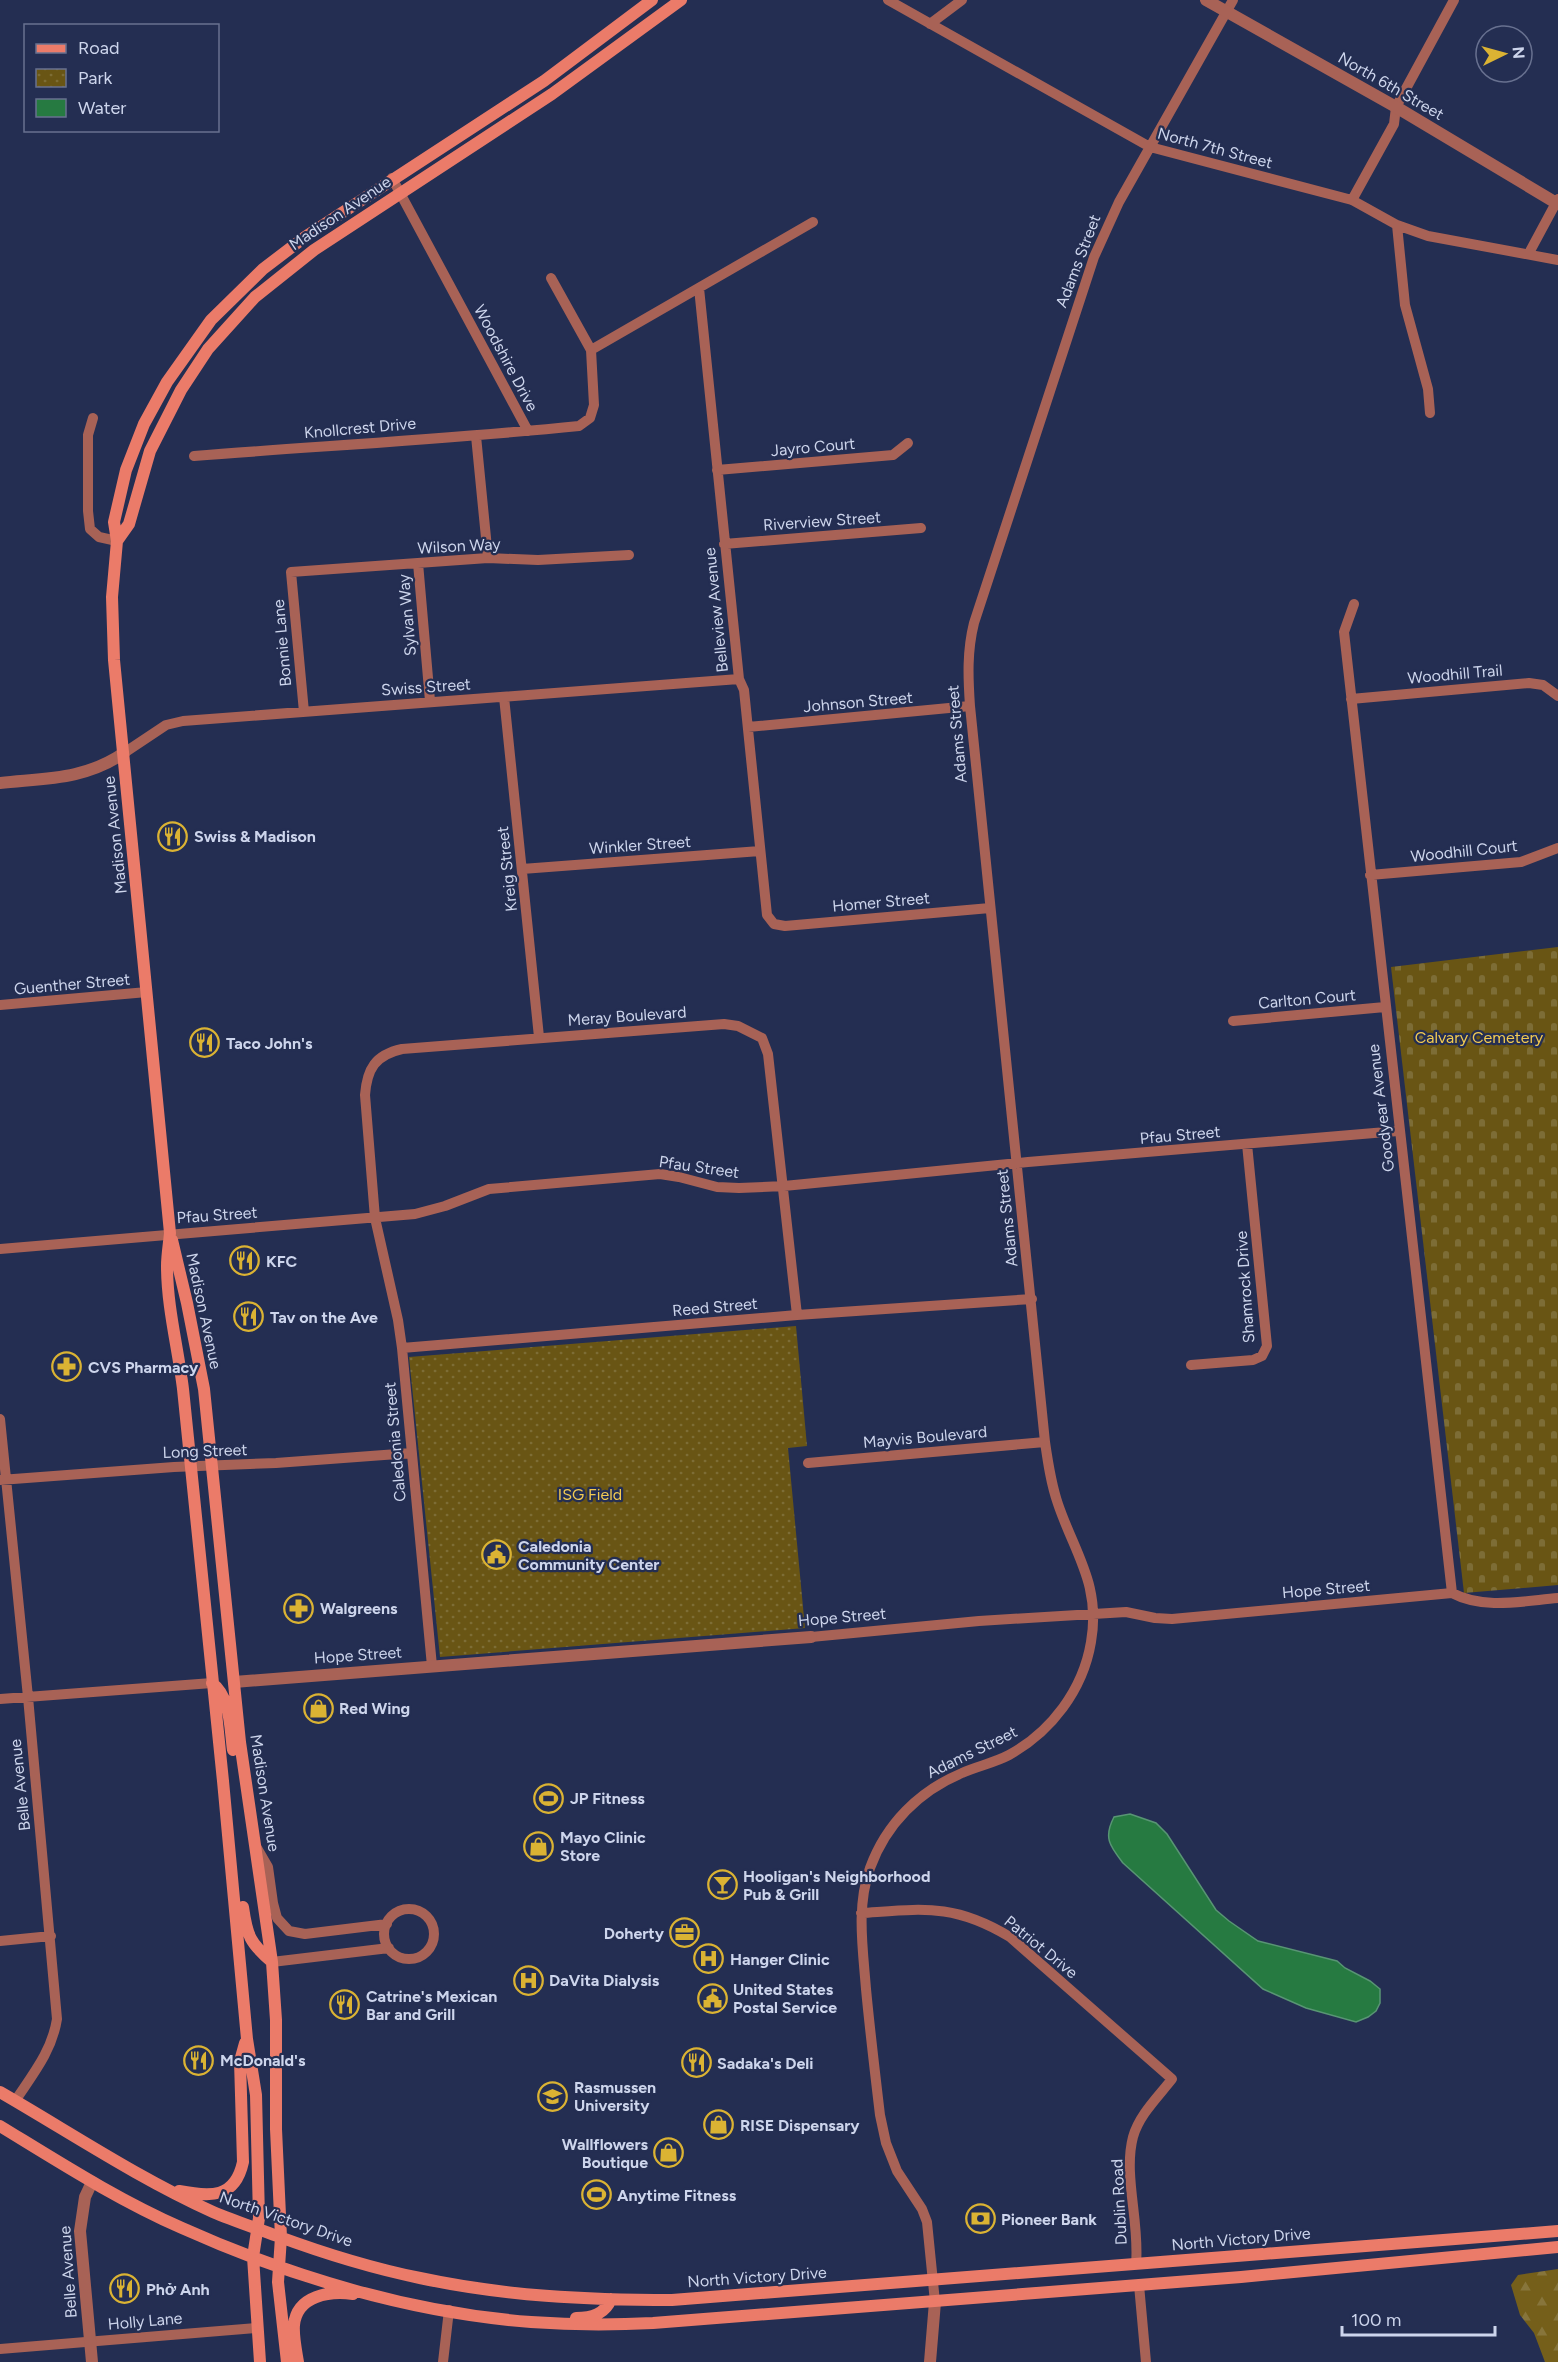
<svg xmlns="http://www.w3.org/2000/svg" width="1558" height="2362" viewBox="0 0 1558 2362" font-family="Figtree,sans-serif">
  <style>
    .forest { fill: url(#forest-firs) }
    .cemetery { fill: url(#cemetery-stones) }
    .park { fill: url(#park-dots) }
    .water { fill: #267a41; stroke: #589574; stroke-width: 1.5 }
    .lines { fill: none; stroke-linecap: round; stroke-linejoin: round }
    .minor { stroke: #a86256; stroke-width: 10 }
    .tertiary { stroke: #a86256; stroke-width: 12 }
    .secondary { stroke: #eb7b69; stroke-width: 12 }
    .labels { text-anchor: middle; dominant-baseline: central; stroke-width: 4.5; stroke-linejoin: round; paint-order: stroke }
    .street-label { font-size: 16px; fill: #cdd5ec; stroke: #242e52 }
    .poi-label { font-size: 16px; font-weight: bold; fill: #cdd5ec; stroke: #242e52; text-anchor: start }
    .park-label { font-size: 16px; fill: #f3cb52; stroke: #242e52 }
  </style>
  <defs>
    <pattern id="forest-firs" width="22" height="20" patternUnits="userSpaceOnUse" patternTransform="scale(1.5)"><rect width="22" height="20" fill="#755f1a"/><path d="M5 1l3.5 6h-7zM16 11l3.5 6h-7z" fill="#87753b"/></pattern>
    <pattern id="cemetery-stones" width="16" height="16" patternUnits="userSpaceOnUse" patternTransform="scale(1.5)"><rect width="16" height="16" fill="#695514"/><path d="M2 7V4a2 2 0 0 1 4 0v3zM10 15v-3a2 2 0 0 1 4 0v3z" fill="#7d6d36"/></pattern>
    <pattern id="park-dots" width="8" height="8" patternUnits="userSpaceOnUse" patternTransform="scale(1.5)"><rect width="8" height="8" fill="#695514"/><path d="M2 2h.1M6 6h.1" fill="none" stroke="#7d6d36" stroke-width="1.8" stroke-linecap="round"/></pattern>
  </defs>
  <rect width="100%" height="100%" fill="#242e52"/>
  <path class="forest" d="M1558,2269v93h-13l-11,-29 -14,-18 -9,-30 7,-10z"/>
  <path class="cemetery" d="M1558,947v638l-94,8 -73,-626z"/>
  <path class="park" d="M796,1326l11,120 -19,2 17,180 -365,29 -31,-300z"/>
  <path class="water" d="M1130,1814l26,9 11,11 49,76 13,11 29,20 79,20 8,7 25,13 10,8v14l-4,8 -8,6 -12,5 -50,-14 -43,-19 -140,-126c-13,-17 -20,-25 -9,-46z"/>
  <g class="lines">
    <path class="minor" d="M888,0l262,147 202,53 45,25 31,11 130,24
      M930,24l32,-24
      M392,178l136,253
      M1352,200l42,-76 2,-17 58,-107
      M1397,225l8,80 23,84 2,24
      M1529,253l29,-54
      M699,288l40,391 5,11 23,225 7,9 11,2 205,-18
      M591,350l222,-128
      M93,418l-5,17v76l2,18 9,8 18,4
      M476,436l12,122
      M194,456c128,-10 257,-17 385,-30l11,-8 4,-13 -3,-55 -40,-72
      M717,470l176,-15 15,-12
      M724,544l197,-16
      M418,563l12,138
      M1354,604l-10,28 108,961c32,17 71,8 106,5
      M504,697l35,340
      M1351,699l178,-16 14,2 15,11
      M304,712l-13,-140 197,-14 50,2 91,-5
      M748,727l222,-21
      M124,753l42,-28 17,-4 556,-42
      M522,869l238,-18
      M1370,875l151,-13 37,-14
      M0,1005l147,-13
      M1233,1021l152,-14
      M0,1249l415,-35 30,-8 44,-17 171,-15 19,3 38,10 22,1 45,-2 244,-24 370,-31
      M402,1348l395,-33 235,-16
      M1191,1365l62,-5 9,-4 5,-10 -20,-202
      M0,1419l28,278 29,322c-5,32 -24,55 -42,82
      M808,1463l237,-21
      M0,1480l174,-13 102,-4 135,-10
      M811,1637l168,-16 147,-9 29,6 17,1 280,-26
      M432,1666l-30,-318 -4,-28 -23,-102 -10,-123c2,-26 10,-40 37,-46l322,-25 14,2 24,12 6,16 29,261
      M0,1699l212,-16
      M257,1848l11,19 5,36 4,15 12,13 16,3 82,-10
      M384 1934a25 25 0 1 1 50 0a25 25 0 1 1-50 0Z
      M861,1913c62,-4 93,-10 149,24l162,142c-14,18 -33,36 -39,58 -10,38 7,86 3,127
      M0,1941l51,-5
      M272,1962l117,-14
      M1139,2285l7,77
      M935,2302l-8,-80 -5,-13 -25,-38 -11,-28 -6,-28c-5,-42 -10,-84 -14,-126 -3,-40 -10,-82 4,-121 16,-44 49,-77 92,-95 15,-7 32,-10 47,-18 42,-23 74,-65 82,-113 10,-57 -16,-88 -33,-138 -7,-20 -10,-41 -13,-62l-75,-736c-2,-29 -3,-55 4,-83l120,-366 25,-55 114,-202
      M0,2349l257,-21
      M443,2362l6,-52"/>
    <path class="tertiary" d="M1206,0l190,107 162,97
      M0,783c46,-5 84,-3 124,-30
      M234,1682l577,-45
      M92,2182l-7,15 -5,34 12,131
      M930,2362l5,-60"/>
    <path class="secondary" d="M117,541l12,-17 21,-73 31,-61 27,-41 47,-52 59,-47 238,-156 129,-94
      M172,1240l15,63 17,86 36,353 32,220 4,58v109l5,108 -3,45 9,80
      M212,1683c19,14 18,46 21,67
      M243,1907c4,29 7,36 29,55
      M0,2092c71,41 138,86 213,120 21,9 43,16 64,24 46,17 94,32 143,42 83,18 168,22 252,22l886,-69
      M0,2126c59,36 118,74 182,102 109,49 230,85 349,94 41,3 82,3 122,1l588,-46 317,-30
      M179,2191c31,6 56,8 64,-29l-3,-101 5,-18
      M576,2318c16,0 29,-4 35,-19
      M260,2362l-7,-105 6,-39 -3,-123 -9,-56 -24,-258 -40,-392c-5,-41 -16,-82 -16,-123 0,-11 2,-22 3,-33l-56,-573 -2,-63 5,-56 -3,-19 12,-52 18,-46 23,-42 44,-62 52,-51 42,-32 239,-156 108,-81
      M298,2362c-2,-12 -5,-26 -4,-37 3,-30 36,-34 59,-31"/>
  </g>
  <defs>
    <symbol id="restaurant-ring" viewBox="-11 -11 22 22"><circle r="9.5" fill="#242e52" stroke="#dbb333" stroke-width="1.5"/><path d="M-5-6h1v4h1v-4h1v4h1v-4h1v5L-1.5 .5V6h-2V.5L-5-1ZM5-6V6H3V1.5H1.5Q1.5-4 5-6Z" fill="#dbb333"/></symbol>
    <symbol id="pharmacy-ring" viewBox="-11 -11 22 22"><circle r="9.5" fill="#242e52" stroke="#dbb333" stroke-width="1.5"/><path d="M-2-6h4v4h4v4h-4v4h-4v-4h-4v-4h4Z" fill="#dbb333"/></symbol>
    <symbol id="civic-ring" viewBox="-11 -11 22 22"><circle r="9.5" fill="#242e52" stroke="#dbb333" stroke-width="1.5"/><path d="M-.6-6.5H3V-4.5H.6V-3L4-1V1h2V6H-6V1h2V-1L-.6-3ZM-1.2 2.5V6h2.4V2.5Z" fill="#dbb333"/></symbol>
    <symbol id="shop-ring" viewBox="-11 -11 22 22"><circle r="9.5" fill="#242e52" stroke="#dbb333" stroke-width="1.5"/><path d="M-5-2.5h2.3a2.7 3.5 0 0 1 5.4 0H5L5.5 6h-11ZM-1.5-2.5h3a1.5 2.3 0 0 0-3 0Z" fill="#dbb333"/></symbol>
    <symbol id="stadium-ring" viewBox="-11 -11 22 22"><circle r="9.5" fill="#242e52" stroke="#dbb333" stroke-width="1.5"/><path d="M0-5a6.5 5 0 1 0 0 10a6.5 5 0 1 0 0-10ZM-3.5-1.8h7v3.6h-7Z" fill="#dbb333"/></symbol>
    <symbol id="bar-ring" viewBox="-11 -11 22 22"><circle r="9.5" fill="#242e52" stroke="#dbb333" stroke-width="1.5"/><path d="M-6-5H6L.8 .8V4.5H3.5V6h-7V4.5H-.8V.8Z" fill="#dbb333"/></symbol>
    <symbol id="office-ring" viewBox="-11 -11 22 22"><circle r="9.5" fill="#242e52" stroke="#dbb333" stroke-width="1.5"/><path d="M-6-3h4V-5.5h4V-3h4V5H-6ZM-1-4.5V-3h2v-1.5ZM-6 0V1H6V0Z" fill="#dbb333"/></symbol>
    <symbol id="hospital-ring" viewBox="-11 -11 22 22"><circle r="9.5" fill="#242e52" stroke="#dbb333" stroke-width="1.5"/><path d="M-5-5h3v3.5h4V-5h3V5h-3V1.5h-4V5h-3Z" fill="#dbb333"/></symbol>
    <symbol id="university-ring" viewBox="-11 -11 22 22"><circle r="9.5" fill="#242e52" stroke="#dbb333" stroke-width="1.5"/><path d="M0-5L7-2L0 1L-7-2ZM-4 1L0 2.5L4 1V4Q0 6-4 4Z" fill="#dbb333"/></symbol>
    <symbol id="bank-ring" viewBox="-11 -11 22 22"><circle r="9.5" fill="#242e52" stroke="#dbb333" stroke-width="1.5"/><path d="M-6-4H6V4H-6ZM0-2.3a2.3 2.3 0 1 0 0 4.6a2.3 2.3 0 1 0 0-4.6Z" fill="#dbb333"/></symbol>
  </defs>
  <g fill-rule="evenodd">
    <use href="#restaurant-ring" x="156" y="820" width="33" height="33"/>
    <use href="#restaurant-ring" x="188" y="1026" width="33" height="33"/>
    <use href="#restaurant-ring" x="228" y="1244" width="33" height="33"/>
    <use href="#restaurant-ring" x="232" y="1300" width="33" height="33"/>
    <use href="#pharmacy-ring" x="50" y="1350" width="33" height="33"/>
    <use href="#civic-ring" x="480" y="1538" width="33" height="33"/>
    <use href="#pharmacy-ring" x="282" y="1592" width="33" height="33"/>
    <use href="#shop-ring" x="302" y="1692" width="33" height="33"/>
    <use href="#stadium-ring" x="532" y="1782" width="33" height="33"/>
    <use href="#shop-ring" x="522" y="1830" width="33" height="33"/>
    <use href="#bar-ring" x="706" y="1868" width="33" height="33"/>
    <use href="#office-ring" x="668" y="1916" width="33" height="33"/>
    <use href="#hospital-ring" x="692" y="1942" width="33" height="33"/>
    <use href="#hospital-ring" x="512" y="1964" width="33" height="33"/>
    <use href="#civic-ring" x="696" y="1982" width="33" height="33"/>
    <use href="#restaurant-ring" x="328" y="1988" width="33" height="33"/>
    <use href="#restaurant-ring" x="182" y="2044" width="33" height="33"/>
    <use href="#restaurant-ring" x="680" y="2046" width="33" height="33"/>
    <use href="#university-ring" x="536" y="2080" width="33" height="33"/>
    <use href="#shop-ring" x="702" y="2108" width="33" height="33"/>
    <use href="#shop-ring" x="652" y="2136" width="33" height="33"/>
    <use href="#stadium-ring" x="580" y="2178" width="33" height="33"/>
    <use href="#bank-ring" x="964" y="2202" width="33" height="33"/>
    <use href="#restaurant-ring" x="108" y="2272" width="33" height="33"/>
  </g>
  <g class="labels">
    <g class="street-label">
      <text transform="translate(1391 86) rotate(30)">North 6th Street</text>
      <text transform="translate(1215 148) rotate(15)">North 7th Street</text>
      <text transform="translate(340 213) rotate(-34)">Madison Avenue</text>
      <text transform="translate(1078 261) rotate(-69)">Adams Street</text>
      <text transform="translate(506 358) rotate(62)">Woodshire Drive</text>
      <text transform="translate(360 428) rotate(-5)">Knollcrest Drive</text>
      <text transform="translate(813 447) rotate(-5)">Jayro Court</text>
      <text transform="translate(822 521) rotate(-4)">Riverview Street</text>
      <text transform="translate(459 546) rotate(-3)">Wilson Way</text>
      <text transform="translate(716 610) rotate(-96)">Belleview Avenue</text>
      <text transform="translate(407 615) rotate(-95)">Sylvan Way</text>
      <text transform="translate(282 643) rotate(-95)">Bonnie Lane</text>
      <text transform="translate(1455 674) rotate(-5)">Woodhill Trail</text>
      <text transform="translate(426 687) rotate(-4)">Swiss Street</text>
      <text transform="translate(858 702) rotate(-5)">Johnson Street</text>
      <text transform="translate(957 734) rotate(-95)">Adams Street</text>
      <text transform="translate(115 835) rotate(-96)">Madison Avenue</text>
      <text transform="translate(640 845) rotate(-4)">Winkler Street</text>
      <text transform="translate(1464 851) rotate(-6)">Woodhill Court</text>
      <text transform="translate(507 869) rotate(-96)">Kreig Street</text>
      <text transform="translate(881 902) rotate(-5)">Homer Street</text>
      <text transform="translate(72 984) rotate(-5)">Guenther Street</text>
      <text transform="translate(1307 999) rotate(-5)">Carlton Court</text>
      <text transform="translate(627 1016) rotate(-4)">Meray Boulevard</text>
      <text transform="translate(1381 1108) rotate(-97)">Goodyear Avenue</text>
      <text transform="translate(1180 1135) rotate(-5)">Pfau Street</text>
      <text transform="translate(699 1167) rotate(8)">Pfau Street</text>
      <text transform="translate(217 1215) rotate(-4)">Pfau Street</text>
      <text transform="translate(1007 1218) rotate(-96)">Adams Street</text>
      <text transform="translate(1245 1287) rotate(-94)">Shamrock Drive</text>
      <text transform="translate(715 1307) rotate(-5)">Reed Street</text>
      <text transform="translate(204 1311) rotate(78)">Madison Avenue</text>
      <text transform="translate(925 1437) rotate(-5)">Mayvis Boulevard</text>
      <text transform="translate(395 1442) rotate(-95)">Caledonia Street</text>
      <text transform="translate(205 1451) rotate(-2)">Long Street</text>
      <text transform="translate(1326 1589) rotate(-5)">Hope Street</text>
      <text transform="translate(842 1617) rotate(-5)">Hope Street</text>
      <text transform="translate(358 1655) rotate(-4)">Hope Street</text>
      <text transform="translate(972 1752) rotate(-26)">Adams Street</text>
      <text transform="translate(20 1785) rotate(-96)">Belle Avenue</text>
      <text transform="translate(265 1793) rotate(81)">Madison Avenue</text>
      <text transform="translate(1041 1947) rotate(39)">Patriot Drive</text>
      <text transform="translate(1119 2202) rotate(-93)">Dublin Road</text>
      <text transform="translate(286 2219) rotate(19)">North Victory Drive</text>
      <text transform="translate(1241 2239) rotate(-5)">North Victory Drive</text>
      <text transform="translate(68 2272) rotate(-94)">Belle Avenue</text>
      <text transform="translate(757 2277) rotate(-4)">North Victory Drive</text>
      <text transform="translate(145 2321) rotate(-5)">Holly Lane</text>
    </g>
    <g class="poi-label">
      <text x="194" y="836">Swiss &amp; Madison</text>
      <text x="226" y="1043">Taco John's</text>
      <text x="266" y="1261">KFC</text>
      <text x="270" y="1317">Tav on the Ave</text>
      <text x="88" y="1367">CVS Pharmacy</text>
      <text x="518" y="1546">Caledonia<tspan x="518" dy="18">Community Center</tspan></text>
      <text x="320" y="1608">Walgreens</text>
      <text x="339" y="1708">Red Wing</text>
      <text x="570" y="1798">JP Fitness</text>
      <text x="560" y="1837">Mayo Clinic<tspan x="560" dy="18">Store</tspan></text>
      <text x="743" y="1876">Hooligan's Neighborhood<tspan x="743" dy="18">Pub &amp; Grill</tspan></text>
      <text x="664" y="1933" text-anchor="end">Doherty</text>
      <text x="730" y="1959">Hanger Clinic</text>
      <text x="549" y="1980">DaVita Dialysis</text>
      <text x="733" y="1989">United States<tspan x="733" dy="18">Postal Service</tspan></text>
      <text x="366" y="1996">Catrine's Mexican<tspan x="366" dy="18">Bar and Grill</tspan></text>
      <text x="220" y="2060">McDonald's</text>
      <text x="717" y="2063">Sadaka's Deli</text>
      <text x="574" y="2087">Rasmussen<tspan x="574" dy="18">University</tspan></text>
      <text x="740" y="2125">RISE Dispensary</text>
      <text x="648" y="2144" text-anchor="end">Wallflowers<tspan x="648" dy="18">Boutique</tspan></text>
      <text x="617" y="2195">Anytime Fitness</text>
      <text x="1001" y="2219">Pioneer Bank</text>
      <text x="146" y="2289">Phở Anh</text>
    </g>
    <g class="park-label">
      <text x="1479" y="1037">Calvary Cemetery</text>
      <text x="590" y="1494">ISG Field</text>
    </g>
  </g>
  <rect x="24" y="24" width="195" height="108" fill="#242e52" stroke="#687190" stroke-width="1.5"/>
  <rect x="36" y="44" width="30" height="9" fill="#eb7b69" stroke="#687190" stroke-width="1.5"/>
  <text x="78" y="54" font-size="18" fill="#cdd5ec">Road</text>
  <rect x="36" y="69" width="30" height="18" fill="url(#park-dots)" stroke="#687190" stroke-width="1.5"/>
  <text x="78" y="84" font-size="18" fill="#cdd5ec">Park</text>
  <rect x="36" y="99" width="30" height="18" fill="#267a41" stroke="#687190" stroke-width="1.5"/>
  <text x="78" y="114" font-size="18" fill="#cdd5ec">Water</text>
  <g transform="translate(1504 54) rotate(85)"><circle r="28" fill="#242e52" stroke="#687190" stroke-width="1.5"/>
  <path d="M0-4.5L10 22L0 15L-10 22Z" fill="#dbb333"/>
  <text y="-9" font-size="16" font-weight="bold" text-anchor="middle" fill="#cdd5ec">N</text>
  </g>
  <path d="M1342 2326v9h153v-9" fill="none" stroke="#cdd5ec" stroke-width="3"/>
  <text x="1351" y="2326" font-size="18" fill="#cdd5ec" stroke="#242e52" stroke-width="4.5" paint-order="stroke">100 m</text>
</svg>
